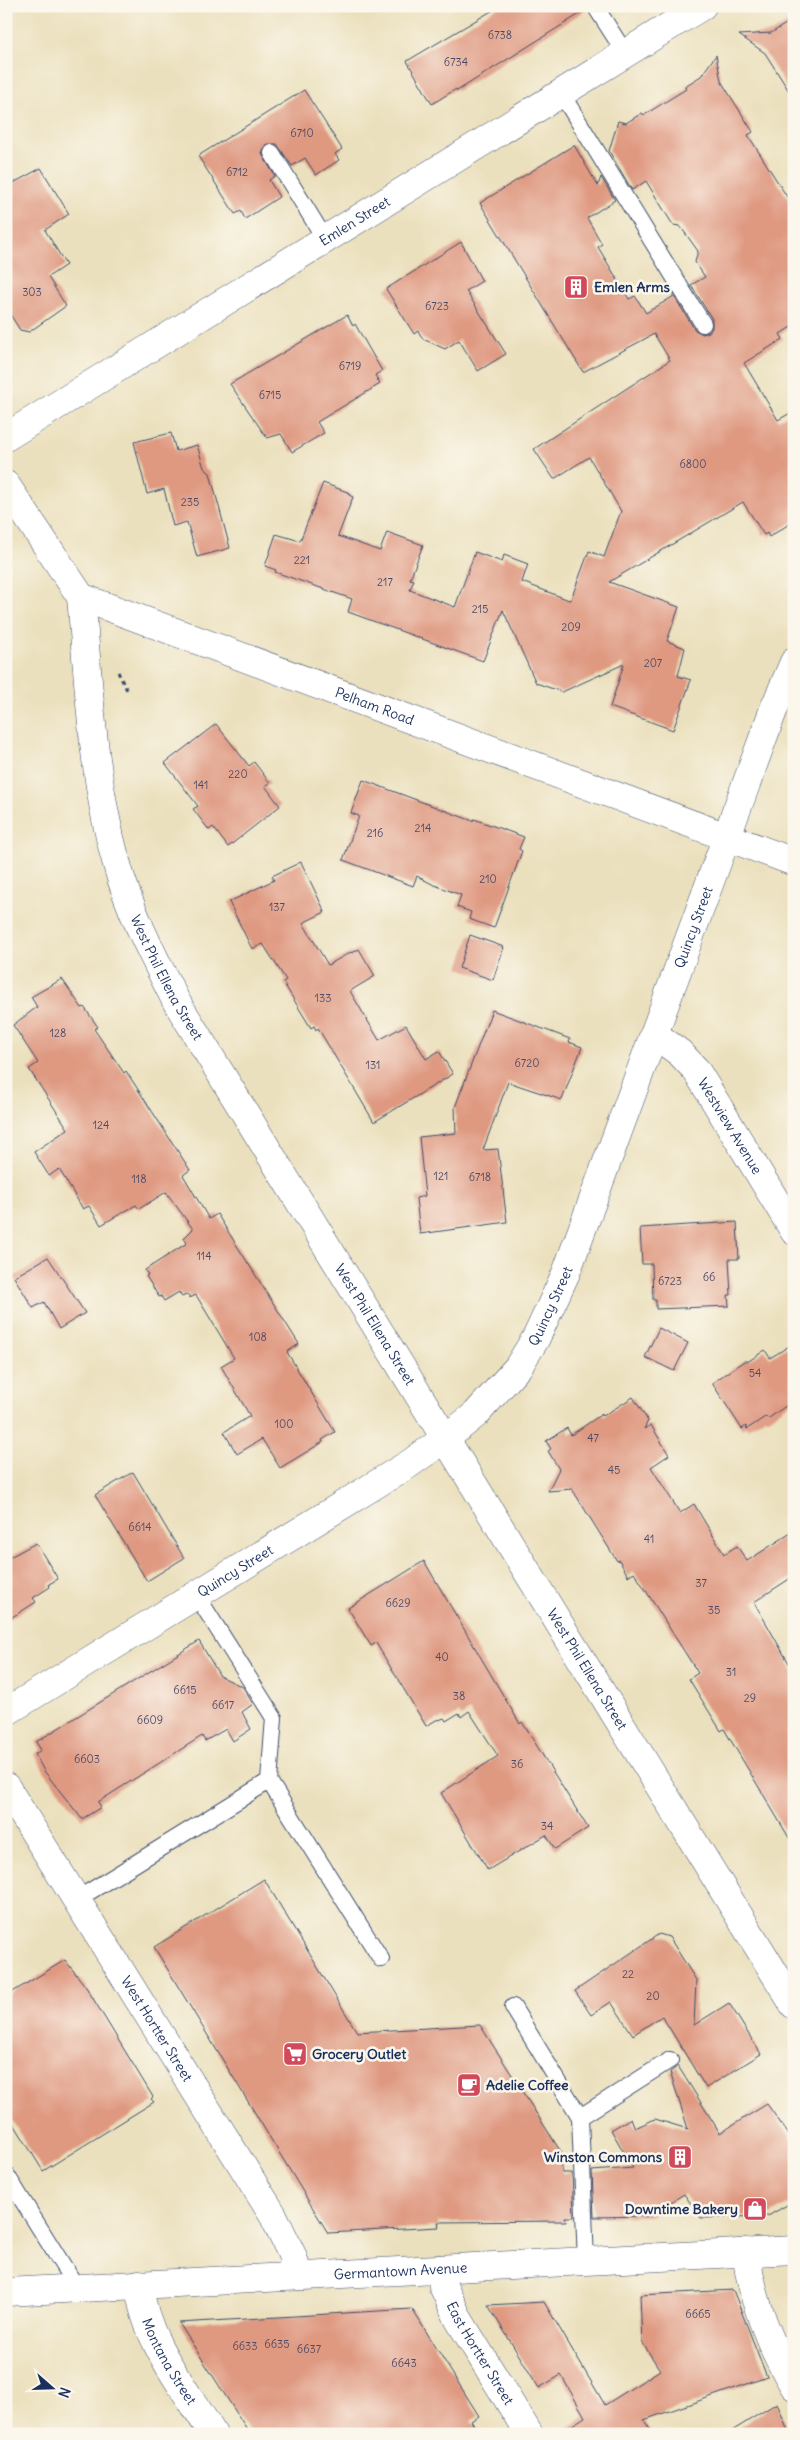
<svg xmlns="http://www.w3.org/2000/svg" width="800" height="2440" viewBox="0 0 800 2440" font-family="Delius,sans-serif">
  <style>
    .building { fill: #df9981 }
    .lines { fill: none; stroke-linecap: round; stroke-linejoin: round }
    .service-casing { stroke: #3a4a6c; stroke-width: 18 }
    .minor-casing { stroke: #3a4a6c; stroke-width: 29 }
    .primary-casing { stroke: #3a4a6c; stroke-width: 29 }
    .path { stroke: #3a4a6c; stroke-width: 3; stroke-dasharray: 4 4; stroke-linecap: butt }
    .service { stroke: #fff; stroke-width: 16 }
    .minor { stroke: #fff; stroke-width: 28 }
    .primary { stroke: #fff; stroke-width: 28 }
    .labels { text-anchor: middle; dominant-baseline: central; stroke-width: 5; stroke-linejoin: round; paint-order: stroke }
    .number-label { font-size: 11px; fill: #4c4a67 }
    .street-label { font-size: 14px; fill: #1b2f5e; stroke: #fbf7ec }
    .poi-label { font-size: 14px; font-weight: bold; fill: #1b2f5e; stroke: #fbf7ec; text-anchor: start }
  </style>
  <rect width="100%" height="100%" fill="#fbf7ec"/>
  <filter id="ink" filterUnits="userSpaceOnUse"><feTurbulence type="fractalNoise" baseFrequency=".02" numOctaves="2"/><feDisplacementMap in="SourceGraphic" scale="10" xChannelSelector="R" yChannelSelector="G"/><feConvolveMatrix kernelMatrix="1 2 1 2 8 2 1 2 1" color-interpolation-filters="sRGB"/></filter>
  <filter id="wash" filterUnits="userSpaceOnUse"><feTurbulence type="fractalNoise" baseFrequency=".0096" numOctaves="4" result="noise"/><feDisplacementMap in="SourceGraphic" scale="20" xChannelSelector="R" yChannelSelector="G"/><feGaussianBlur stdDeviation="1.12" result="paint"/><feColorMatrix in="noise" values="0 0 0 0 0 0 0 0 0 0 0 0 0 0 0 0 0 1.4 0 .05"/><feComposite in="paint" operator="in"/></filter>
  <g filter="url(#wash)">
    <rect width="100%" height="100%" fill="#ebe0bd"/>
    <g id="blocks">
      <path class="building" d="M500,6h85l1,4 -129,81 -1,-2 -24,15 -25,-43z
        M794,19v80l-29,-46 -26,-18 32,-2z
        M716,55l5,26 32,51 -5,3 46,73v117l-14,9 3,5 -39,24 34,57 16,-9v110l-25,16 -2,-4 -3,2 -21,-33 -134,80 70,25 -12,34 18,7 -7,28 13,4 -18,50 -63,-23 14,-43 -62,28 -26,-9 -33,-73 -20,51 -135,-49 4,-13 -77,-27 1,-2 -11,-4 11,-32 24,7 23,-58 27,10 -1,2 4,2 -15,39 42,15 7,-19 36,13 -13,34 4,1 -4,10 45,17 20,-55 27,10 2,-7 24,9 -6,18 47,18 2,-1 18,-48 15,6 17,-46 -32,-54 -35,22 -20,-30 136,-89 -16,-26 -71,38 -103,-169 94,-58 24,41 3,-9 14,23 -28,18 15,26 -4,3 31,52 6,-3 11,17 28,-17 21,34 8,4 6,-2 3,-4v-9l-21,-34 14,-8 -10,-15 3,-11 -18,-25 -7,-1 -27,-44 -14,9 -23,-39 9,-30 8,2 16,-10 2,2 42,-26 -1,-3 16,-10z
        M304,90l38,59 -7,5 4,6 -23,15 -11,-17 -13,8 -15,-22h-10l-5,10 13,22 -6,4 10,17 -34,22 -4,-8 -6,3 -37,-58z
        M41,168l28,46 -24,16 21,35 -18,12 18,29 -37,26 -9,-2 -14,-22v-121z
        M461,242l21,39 -16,10 40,63 -28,17 -19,-31 -14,9 -22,-10 -5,-8 -4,3 -28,-45z
        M347,315l6,11 2,-2 27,47 -7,4 5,9 -63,38 7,11 -32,19 -11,-18 -14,4 -37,-54z
        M171,433l5,18 21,-6 7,23 6,5 20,75 -33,9 -10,-35 -14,4 -9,-37 -17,5 -13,-52z
        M216,724l33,42 5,-4 16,21 -5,3 15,20 -52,41 -15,-20 -4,3 -16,-21 5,-3 -33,-43z
        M363,780l110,41 1,-2 50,18 -5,12 3,2 -28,77 -25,-9 2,-7 -14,-5 4,-12 -29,-11 -15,-8 -4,10 -70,-26 16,-44 -8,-3z
        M301,862l24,50 -22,11 25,42 23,-13 1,1 7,-4 16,27 -25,15 29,49 27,-15 20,34 13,-8 14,23 -79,48 -56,-94 -2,2 -2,-4 -3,2 -28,-46 3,-2 -23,-36 -11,5 -23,-47 45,-22 -2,-4z
        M470,935l34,12 -11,33 -34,-12z
        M62,979l20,29 2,-1 14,20 -4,2 30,44 2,-2 64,99 -7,5 26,44 8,-5 82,130 -12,8 48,80 -13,8 1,2 -43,26 -18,-29 -25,15 -13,-22 26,-16 -29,-50 13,-8 -38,-63 -6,3 -2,-4 -6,3 -3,-5 -15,9 -3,-5 -2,1 -13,-21 2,-1 -3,-5 42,-27 -3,-5 9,-9 -27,-37 -27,17 -3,-4 -35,20 -12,-19 -6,3 -24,-40 -10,7 -15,-24 34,-23 -39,-60 9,-6 -25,-38 24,-18 -6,-10z
        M492,1010l78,29 -1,3 13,5 -20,53 -54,-18 -25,68 15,-1 9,73 -87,12 -4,-36 9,-2 -6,-59 37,-4 -1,-26z
        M737,1222l2,37h-10l2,36h-3l1,11 -73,3v-9h-3l-1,-36h-10l-2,-36z
        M48,1257l37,56 -26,16 -15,-27 -11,6 -19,-31z
        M659,1328l29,15 -14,28 -29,-14z
        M794,1343v57l-25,18 -4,-1 -18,12 -1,-3 -4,3 -30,-46 32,-22h5l16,-11 5,8z
        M633,1397l15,24 -4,8 7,-4 18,30 -18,12 29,46 14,-9 30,50 13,-8 10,15 47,-30v45l-40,26 40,70v174l-70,-117 -3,2 -32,-52 9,-6 -64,-101 -6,4 -9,-16 -2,1 -45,-72 -24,2 11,-22 -11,-18 3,-2 -5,-8 21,-13 4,7 31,-21 1,2z
        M133,1472l51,86 -37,23 -52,-86z
        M36,1543l22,36 -9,5 1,3 -17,11 3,4 -30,19v-65l2,2z
        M424,1561l96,163 2,-2 66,106 -33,21 -9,-14 -58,35 -47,-77 57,-37 -29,-45 -8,6 -2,-4 -13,8 -2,-3 -5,2 -1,-1 -12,7 -50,-83 -5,3 -23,-38z
        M199,1641l21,35 23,11 10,17 -11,8 9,17 -18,12 -7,-12 -21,12 -3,-5 -104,66 3,5 -19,12 -38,-48 -9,-17 6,-4 -5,-8z
        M264,1879l93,153 123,-7 81,127 1,21h10l2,44h-9l1,4 -128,1 1,5 -111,6 -174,-286z
        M659,1934l10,3 27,43 -2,45 35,-22 32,51 -55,34 -44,-72 -29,19 -22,-33 -20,13 -16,-24z
        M65,1960l21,27 67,110 -2,2 3,3 -111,69 -37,-60v-115z
        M678,2066l42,67 47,-29 27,38v59l-26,15 -67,2 -17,-24 -35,22 -55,1 -2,-46 41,-3 -22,-38 20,-12 4,10 20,-9 33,10 -18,-57z
        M733,2290l34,87 -123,43 9,14h-95l27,-17 -24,-42 -22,13 -51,-83 56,-3 61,103 55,-35 -18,-28 -2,-47z
        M412,2309l67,107 -8,5 8,13h-229l-71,-111z
        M777,2403l12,31h-62z"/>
    </g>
  </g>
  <g filter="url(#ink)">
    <use href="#blocks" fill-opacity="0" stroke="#3a4a6c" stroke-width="1"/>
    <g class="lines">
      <defs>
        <path id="service" d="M595,6l30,47
          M561,93l142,231
          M272,153l53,86
          M269,1781l112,178
          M76,1900l193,-119 5,-63 -77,-122
          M513,2007l67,110
          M6,2174l71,114
          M586,2261l-6,-144 90,-57"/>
        <g id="minor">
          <path id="s1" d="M6,437l696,-431"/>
          <path id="s2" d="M6,485l75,112 713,265"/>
          <path id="s3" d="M81,597c8,87 11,178 35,264 13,49 37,95 60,140l618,1004"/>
          <path id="s4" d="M654,1034l26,19 16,17 98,161"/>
          <path id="s5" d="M6,1712l403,-248 37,-26 30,-24 42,-47 18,-29 30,-65 207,-562 21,-49"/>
          <path id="s6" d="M6,1787l267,428 20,42 5,19"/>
          <path d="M746,2252c6,49 23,92 48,134"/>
          <path id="s7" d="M440,2269l3,17 16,34 70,114"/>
          <path id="s8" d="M139,2284c5,56 45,103 74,150"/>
        </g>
        <g id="primary">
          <path id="s9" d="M6,2292l788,-42"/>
        </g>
      </defs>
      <use href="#service" class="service-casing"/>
      <use href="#minor" class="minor-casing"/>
      <use href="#primary" class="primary-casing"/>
      <path class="path" d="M118,672l10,20"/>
      <use href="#service" class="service"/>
      <use href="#minor" class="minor"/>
      <use href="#primary" class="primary"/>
    </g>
  </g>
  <defs>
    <symbol id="building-square" viewBox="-11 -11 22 22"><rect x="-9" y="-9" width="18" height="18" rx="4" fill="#d1495b" stroke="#fbf7ec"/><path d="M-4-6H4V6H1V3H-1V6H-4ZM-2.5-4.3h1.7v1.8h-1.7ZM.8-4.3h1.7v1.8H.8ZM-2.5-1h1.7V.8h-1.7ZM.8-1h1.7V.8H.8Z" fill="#fff"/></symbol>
    <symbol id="supermarket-square" viewBox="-11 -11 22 22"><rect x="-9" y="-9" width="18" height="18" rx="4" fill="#d1495b" stroke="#fbf7ec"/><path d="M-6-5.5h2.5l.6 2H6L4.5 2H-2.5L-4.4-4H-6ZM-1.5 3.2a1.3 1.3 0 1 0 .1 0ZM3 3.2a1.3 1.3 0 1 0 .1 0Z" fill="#fff"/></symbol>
    <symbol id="cafe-square" viewBox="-11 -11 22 22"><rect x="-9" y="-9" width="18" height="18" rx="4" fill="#d1495b" stroke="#fbf7ec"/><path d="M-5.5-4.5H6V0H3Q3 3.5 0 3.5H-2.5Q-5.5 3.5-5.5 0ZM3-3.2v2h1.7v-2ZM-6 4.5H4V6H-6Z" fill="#fff"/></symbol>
    <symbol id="shop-square" viewBox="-11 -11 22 22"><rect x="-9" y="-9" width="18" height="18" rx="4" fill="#d1495b" stroke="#fbf7ec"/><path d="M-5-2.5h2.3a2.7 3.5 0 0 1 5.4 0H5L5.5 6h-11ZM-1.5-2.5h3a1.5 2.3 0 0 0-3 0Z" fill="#fff"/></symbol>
  </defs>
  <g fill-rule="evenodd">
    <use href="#building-square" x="562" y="273" width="28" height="28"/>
    <use href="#supermarket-square" x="281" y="2040" width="28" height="28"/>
    <use href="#cafe-square" x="455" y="2071" width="28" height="28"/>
    <use href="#building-square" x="666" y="2143" width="28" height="28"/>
    <use href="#shop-square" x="741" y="2195" width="28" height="28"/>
  </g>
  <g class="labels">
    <g class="number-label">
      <text x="500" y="35">6738</text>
      <text x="456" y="62">6734</text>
      <text x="302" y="133">6710</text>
      <text x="237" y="172">6712</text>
      <text x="32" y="292">303</text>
      <text x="437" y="306">6723</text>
      <text x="350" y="366">6719</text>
      <text x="270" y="395">6715</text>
      <text x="693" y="464">6800</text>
      <text x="190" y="502">235</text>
      <text x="302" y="560">221</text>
      <text x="385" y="582">217</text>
      <text x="480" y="609">215</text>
      <text x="571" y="627">209</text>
      <text x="653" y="663">207</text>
      <text x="238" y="774">220</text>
      <text x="201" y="785">141</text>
      <text x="423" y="828">214</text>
      <text x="375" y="833">216</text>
      <text x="488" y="879">210</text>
      <text x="277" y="907">137</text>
      <text x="323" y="998">133</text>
      <text x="58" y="1033">128</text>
      <text x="527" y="1063">6720</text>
      <text x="373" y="1065">131</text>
      <text x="101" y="1125">124</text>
      <text x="441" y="1176">121</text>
      <text x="480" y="1177">6718</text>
      <text x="139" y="1179">118</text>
      <text x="204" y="1256">114</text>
      <text x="709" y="1277">66</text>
      <text x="670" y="1281">6723</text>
      <text x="258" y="1337">108</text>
      <text x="755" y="1373">54</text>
      <text x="284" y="1424">100</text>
      <text x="593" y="1438">47</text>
      <text x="614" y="1470">45</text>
      <text x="140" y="1527">6614</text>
      <text x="649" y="1539">41</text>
      <text x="701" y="1583">37</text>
      <text x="398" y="1603">6629</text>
      <text x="714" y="1610">35</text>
      <text x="442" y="1657">40</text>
      <text x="731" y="1672">31</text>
      <text x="185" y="1690">6615</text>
      <text x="459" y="1696">38</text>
      <text x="750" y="1698">29</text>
      <text x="223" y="1705">6617</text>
      <text x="150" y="1720">6609</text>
      <text x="87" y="1759">6603</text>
      <text x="517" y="1764">36</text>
      <text x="547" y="1826">34</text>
      <text x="628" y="1974">22</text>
      <text x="653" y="1996">20</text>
      <text x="698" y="2314">6665</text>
      <text x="277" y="2344">6635</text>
      <text x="245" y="2346">6633</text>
      <text x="309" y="2349">6637</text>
      <text x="404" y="2363">6643</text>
    </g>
    <g class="street-label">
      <text stroke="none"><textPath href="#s1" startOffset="410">Emlen Street</textPath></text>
      <text stroke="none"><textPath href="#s2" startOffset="448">Pelham Road</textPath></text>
      <text stroke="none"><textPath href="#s5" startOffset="1094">Quincy Street</textPath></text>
      <text stroke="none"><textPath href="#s3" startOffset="394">West Phil Ellena Street</textPath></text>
      <text stroke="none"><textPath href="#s4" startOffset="121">Westview Avenue</textPath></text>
      <text stroke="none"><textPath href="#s5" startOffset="689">Quincy Street</textPath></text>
      <text stroke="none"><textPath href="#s3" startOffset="799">West Phil Ellena Street</textPath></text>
      <text stroke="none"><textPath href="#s5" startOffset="269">Quincy Street</textPath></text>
      <text stroke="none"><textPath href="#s3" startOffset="1204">West Phil Ellena Street</textPath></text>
      <text stroke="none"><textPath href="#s6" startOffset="285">West Hortter Street</textPath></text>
      <text stroke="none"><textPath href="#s9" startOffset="395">Germantown Avenue</textPath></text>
      <text stroke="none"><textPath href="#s7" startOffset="94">East Hortter Street</textPath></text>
      <text stroke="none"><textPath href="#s8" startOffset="84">Montana Street</textPath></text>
    </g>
    <g class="poi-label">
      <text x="594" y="287">Emlen Arms</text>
      <text x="312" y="2054">Grocery Outlet</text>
      <text x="486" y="2085">Adelie Coffee</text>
      <text x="662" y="2157" text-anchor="end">Winston Commons</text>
      <text x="738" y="2209" text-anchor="end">Downtime Bakery</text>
    </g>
  </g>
  <rect width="800" height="2440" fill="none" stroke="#fbf7ec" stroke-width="25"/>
  <g transform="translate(52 2388) rotate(110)" stroke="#fbf7ec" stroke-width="4" paint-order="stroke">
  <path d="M0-4L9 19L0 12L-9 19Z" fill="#1b2f5e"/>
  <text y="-8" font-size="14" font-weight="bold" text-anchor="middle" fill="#1b2f5e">N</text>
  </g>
</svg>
